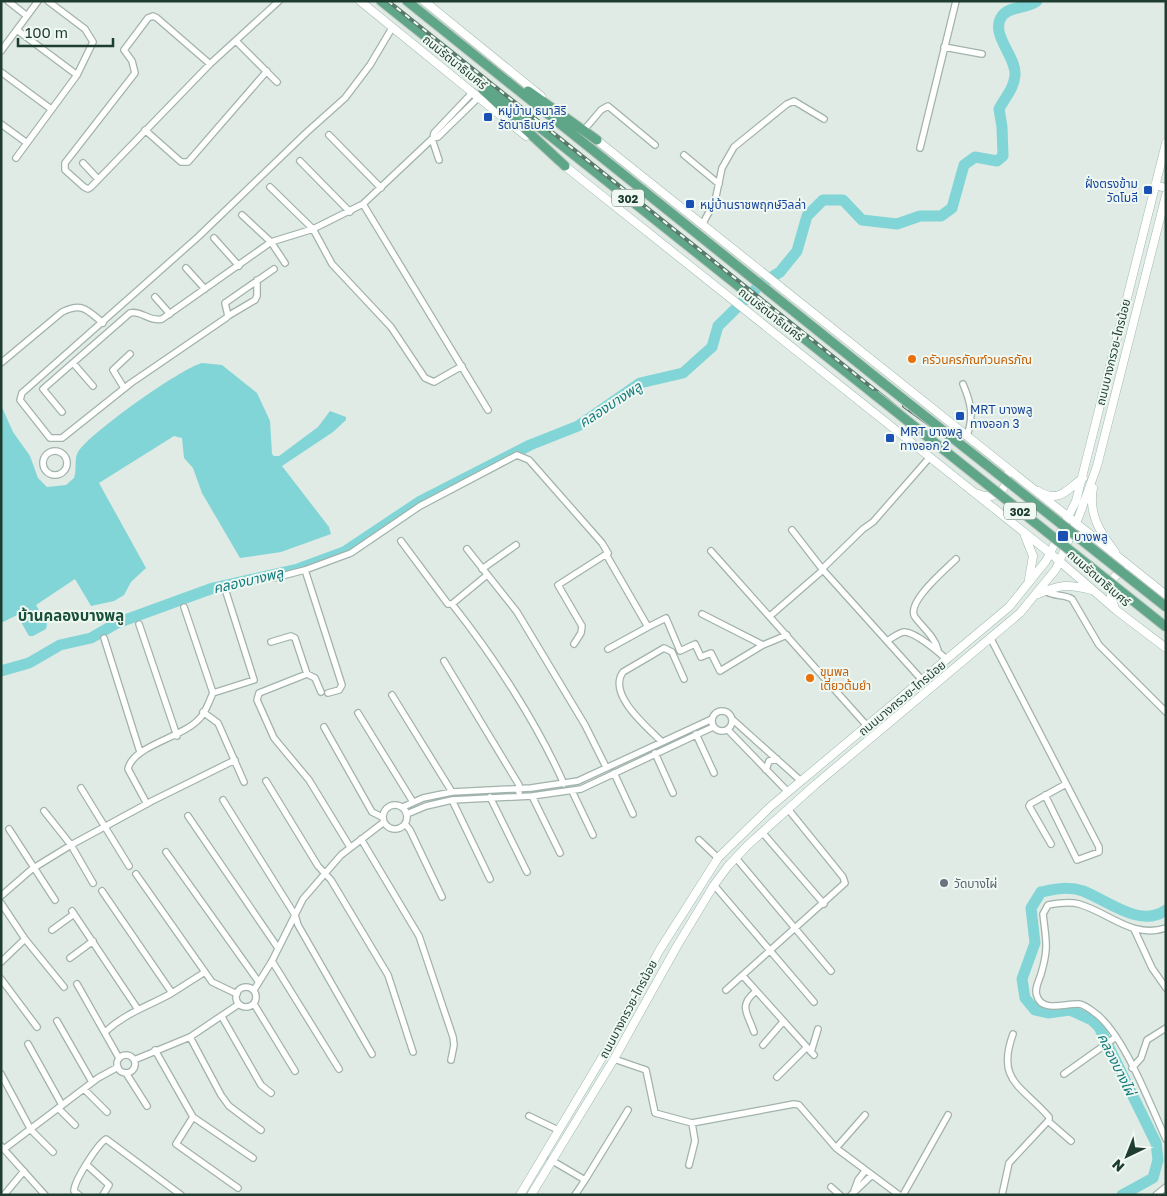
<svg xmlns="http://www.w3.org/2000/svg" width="1167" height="1196" viewBox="0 0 1167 1196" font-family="'Golos Text','Noto Sans Thai',sans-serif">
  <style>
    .water { fill: #81d5d6 }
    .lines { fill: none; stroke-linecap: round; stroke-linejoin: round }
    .river { stroke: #81d5d6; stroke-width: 11 }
    .minor-casing { stroke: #a1b3aa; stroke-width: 8 }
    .secondary-casing { stroke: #9fbbad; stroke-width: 9 }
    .primary-casing { stroke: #bcc5c1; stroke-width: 11 }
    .minor { stroke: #fff; stroke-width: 5.5 }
    .secondary { stroke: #fff; stroke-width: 8 }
    .primary { stroke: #5fa588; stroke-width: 9 }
    .rail-casing { stroke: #58796b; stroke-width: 4 }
    .rail { stroke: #eff8f2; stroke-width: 2; stroke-dasharray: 5.5; stroke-linecap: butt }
    .primary-bridge-casing { stroke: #bcc5c1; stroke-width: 11; stroke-linecap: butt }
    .primary-bridge { stroke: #5fa588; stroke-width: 9 }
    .transit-dot { fill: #1a4fb4; stroke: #eff8f2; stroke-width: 2 }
    .food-dot { fill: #e8710a; stroke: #eff8f2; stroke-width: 2 }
    .worship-dot { fill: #6b7280; stroke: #eff8f2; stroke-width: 2 }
    .labels { text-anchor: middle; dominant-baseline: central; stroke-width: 4; stroke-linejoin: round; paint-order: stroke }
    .shield { fill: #eff8f2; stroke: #5d756a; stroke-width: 1 }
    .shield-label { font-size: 11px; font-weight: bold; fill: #1e3d30 }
    .street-label { font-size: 12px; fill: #1e3d30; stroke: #eff8f2 }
    .transit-label { font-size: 12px; fill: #164399; stroke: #eff8f2; text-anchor: start }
    .food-label { font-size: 12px; fill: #c56008; stroke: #eff8f2; text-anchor: start }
    .worship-label { font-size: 12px; fill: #5b616d; stroke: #eff8f2; text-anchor: start }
    .water-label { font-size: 14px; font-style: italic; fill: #147b7d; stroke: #eff8f2 }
    .quarter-label { font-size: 15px; font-weight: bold; fill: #19503a; stroke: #eff8f2 }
  </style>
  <rect width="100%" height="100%" fill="#dfebe4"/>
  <path class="water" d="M202,363l20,2 35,28 13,28 2,33 2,2h5l39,-29 12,-16 16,6v3l-13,12 -51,34 47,61 2,7 -50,18 -41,6 -38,-65 -9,-25 -9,-10 -2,-20 -8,-2 -75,47 47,85 -15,14 -7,13 -10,6 -23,5 -16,-27 -39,26 11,19 -1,5 -13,7h-4l-12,-21 -16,8v-218l12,27 17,24 8,22 9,9 19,-2 8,-7c3,-8 0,-20 4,-26 13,-20 102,-83 124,-89z"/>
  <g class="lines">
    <path class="river" d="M1,671l28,-8 31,-18 31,-7 26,-15 96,-35 85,-19 46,-17 75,-50 111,-57 48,-19 62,-43 43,-10 29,-26 6,-21 43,-42 19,-12 17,-21 10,-35 16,-16h20l19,20 35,4 23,-8h21l11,-8 12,-43 11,-8 22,4 6,-5 -1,-29 -3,-18c6,-12 15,-20 16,-34 2,-18 -26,-41 -13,-59 7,-10 24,-7 35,-15
      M1122,1195l31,-17 5,-18 -2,-17 -57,-116 -7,-7 -22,-10 -22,3 -13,-3 -10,-12 -3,-19 13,-36 -4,-35 10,-16c14,-3 27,-6 42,-1 24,9 58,38 83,19"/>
    <defs>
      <path id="minor" d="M8,1l19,15
        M17,30l60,45
        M236,41l41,41
        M944,47l38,7
        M1,51l37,-50
        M210,64l-53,-46 -4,-2 -5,2 -24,32 8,11 3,12 -70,90v7l19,17 4,2 3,-2 119,-123 69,-63
        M1,72l50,37
        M473,92l-39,41 -1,5 5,-1 41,-40
        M1,124l26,19
        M145,130l36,32h7l79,-91
        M584,130l17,-20 7,-4 47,39
        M329,135l52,53
        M432,139l7,21
        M920,148l36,-147
        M684,155l35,29
        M16,158l61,-83 16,-33 -8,-13 -37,-28
        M300,161l50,51
        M83,163l15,16
        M270,187l43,42 19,35 59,63 34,51 9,4 28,-16
        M363,204l125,206
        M242,215l29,27 14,21
        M702,225l13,-24 7,-33 12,-21 53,-43 7,-3 30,18
        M214,238l25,28
        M186,268l19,21
        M274,269l-49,34 3,13 -2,2 -95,65 -69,55h-12l-30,-38 2,-7 176,-156 109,-105 38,-34 25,-33 22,-37
        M155,297l15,17
        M228,316l27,-16 2,-4v-16
        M1,363l61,-51c21,-10 25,-2 41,11
        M73,363l20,23
        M963,384c8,19 11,32 4,52
        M124,388l-11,-18 17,-16
        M62,412l-19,-23 87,-76c11,-3 19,9 32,6l109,-77 42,-13 50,-25 70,-66
        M43 463a12 12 0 1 1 24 0a12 12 0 1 1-24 0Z
        M792,530l31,40 99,110
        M401,541l47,63h4l35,-29
        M467,549l50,63 68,113 21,42
        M711,551l157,176
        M607,556l41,71 18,-9 14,33 15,-7 6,13 10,-4 9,18 43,-26
        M482,569l34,-24
        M822,569l41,-40 10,-7 57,-65
        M305,570l37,115 -3,5 -11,3
        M274,578l31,-8 46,-17 69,-47 97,-51 12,5 73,83 6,10 -50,32 24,41 -1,7 -7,11
        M1045,591c10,6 19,3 27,8l27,46 67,67
        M452,604c42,53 85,119 112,180
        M184,607l29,86
        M702,614l61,31 24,-10
        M770,616l53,-46
        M139,624l38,112
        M104,638l36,114
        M991,639l108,208v5l-22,8 -32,-65
        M887,641c5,-3 11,-8 17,-9 10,-1 36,21 43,28
        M271,642l20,-6 4,2 12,36
        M608,649l40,-22
        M938,650c-3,-13 -15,-22 -23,-33 -10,-14 31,-48 41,-58
        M444,661l75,124v7
        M321,692l-6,-14 -8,-4 -48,19 -2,7 17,38 35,42 41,67
        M392,695l60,97
        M712 721a10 10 0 1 1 20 0a10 10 0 1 1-20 0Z
        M203,712l15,11 26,59
        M358,713l55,89
        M732,719l69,62
        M324,727l48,85 10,5
        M728,730l60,62
        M696,734l18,39
        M661,741c-14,-14 -54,-47 -38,-69l41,-24 8,4 12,27
        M655,753l18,40
        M766,770l3,-9 8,-2
        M614,773l19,41
        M266,781l52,85 13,14 57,95 25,77
        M81,788l48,78
        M572,791l21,44
        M532,796l28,57
        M490,797l37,75
        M223,800l72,115 3,10 74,129
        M452,800l38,79
        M147,804l-19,-35c5,-24 55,-31 72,-51 6,-6 9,-17 13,-25l41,-13 -28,-88
        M383 817a12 12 0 1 1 24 0a12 12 0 1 1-24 0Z
        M403,807l20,-9 29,-6 79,-4 47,-7 134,-62
        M44,811l27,34 22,38
        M407,814l19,-8 26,-6 80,-4 49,-7 132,-62
        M188,816l90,132
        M405,824l5,6 32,67
        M9,829l46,71
        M762,832l62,72
        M361,839l58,97 34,101 1,8 -3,15
        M699,840l19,18
        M1051,844l-22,-38 1,-2 36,-20
        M166,852l92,129
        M736,858l95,113
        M136,874l76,108 25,12
        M714,885l100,117
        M102,891l70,102
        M1,896l31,-27 39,-24 81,-44 83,-41
        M1,903l24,36 39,48
        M72,911l65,97
        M1166,928c-34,11 -56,-15 -87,-24 -10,-3 -21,-1 -31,1l-5,9c3,27 6,33 -2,60 -2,7 -7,15 -4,22 5,17 29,7 42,8 6,1 11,5 16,9 29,21 55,92 71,126
        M1134,929l18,39 14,20
        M52,930l22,-16
        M70,958l23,-17
        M272,961l67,108
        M1,962l24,-23
        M743,976l71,79
        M1,979l36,48
        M77,984l42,74
        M236 997a10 10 0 1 1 20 0a10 10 0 1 1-20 0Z
        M254,990l18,-29 31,-62 38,-44 43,-33
        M726,990l119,-107 -2,-6 -55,-68
        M254,1004l41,67
        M222,1017l39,68 10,8
        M57,1021l35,61
        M105,1032c22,-20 42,-25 67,-39 11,-7 22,-14 33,-21
        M754,1032c-6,-18 -16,-26 1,-40
        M190,1037l31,58 8,11 32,24
        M28,1044l34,61
        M763,1045l19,-22
        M155,1050l38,67 60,41
        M811,1052l7,-23
        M117 1064a9 9 0 1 1 18 0a9 9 0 1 1-18 0Z
        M614,1059l32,11 9,43 37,10 102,-19 5,1 37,43 63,47
        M134,1060l56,-23 49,-33
        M1132,1068l9,-10 6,-18 19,-12
        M126,1073l21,33
        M1,1074l30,56 22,22
        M1064,1074l52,-37
        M777,1077l29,-29
        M84,1089l23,23
        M58,1108l17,17
        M529,1116l29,14
        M193,1117l-17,27 62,44
        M1048,1121l23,20
        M1,1146l44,49
        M836,1148l29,-33
        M4,1149l94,-71 20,-11
        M551,1160l34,20 43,-70
        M87,1165l22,20 -6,10
        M689,1165l6,-24 -3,-18
        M831,1187l9,8
        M854,1191l4,-11 7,-9
        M4,1195l20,-24
        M79,1195l-5,-4c0,-10 23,-46 32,-52l75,56
        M575,1195l10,-15
        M851,1195l20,-19
        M903,1195l45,-80
        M1002,1195l7,-32 40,-43v-3c-28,-32 -53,-36 -36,-83
        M1156,1195l10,-8"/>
      <path id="secondary" d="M360,1l166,135
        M424,1l117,95
        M593,137l573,458
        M561,163l489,390 66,57 50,38
        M1155,185l11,3
        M1093,488c-5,26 7,44 22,64
        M1038,491c22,13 29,-2 45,-13
        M978,494c15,6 29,-1 29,-19
        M1025,536l8,20 -4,23
        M1038,594c23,-10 30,-10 54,-4
        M1114,606c-6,-15 -7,-29 10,-35
        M520,1195l92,-154 47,-90 59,-93 52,-51 239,-200 37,-46 30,-60 90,-358
        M531,1195l83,-136 63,-113 37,-61 14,-19 20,-21 68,-61 204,-171 36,-44 23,-53 18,-50 69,-271"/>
      <path id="primary" d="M381,1l494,394
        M407,1l476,382
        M483,90l82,76
        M528,91l69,49"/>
    </defs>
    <use href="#minor" class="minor-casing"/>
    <use href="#secondary" class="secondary-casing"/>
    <use href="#primary" class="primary-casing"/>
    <use href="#minor" class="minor"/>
    <use href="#secondary" class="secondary"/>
    <use href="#primary" class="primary"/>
    <defs>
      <path id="rail" d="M388,1l497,397 67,57 214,171
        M904,406l56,40 206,164"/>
    </defs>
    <use href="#rail" class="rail-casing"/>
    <use href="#rail" class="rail"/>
    <defs>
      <path id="primary-bridge" d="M883,383l283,224
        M875,395l291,232"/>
    </defs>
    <use href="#primary-bridge" class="primary-bridge-casing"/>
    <use href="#primary-bridge" class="primary-bridge"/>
  </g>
  <g class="transit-dot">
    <rect x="483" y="112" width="10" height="10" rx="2.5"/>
    <rect x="1143" y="185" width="10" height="10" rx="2.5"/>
    <rect x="685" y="199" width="10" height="10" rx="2.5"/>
    <rect x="955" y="411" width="10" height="10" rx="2.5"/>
    <rect x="885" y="433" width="10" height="10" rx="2.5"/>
    <rect x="1057" y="530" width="12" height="12" rx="2.5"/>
  </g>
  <g class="food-dot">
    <circle cx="912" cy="359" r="5"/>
    <circle cx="810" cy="678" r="5"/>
  </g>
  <circle class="worship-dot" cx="944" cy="883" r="5"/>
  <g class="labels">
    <g class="shield">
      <rect x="612" y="189.5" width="32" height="17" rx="4"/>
      <rect x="1004" y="502.5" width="32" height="17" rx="4"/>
    </g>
    <g class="shield-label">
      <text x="628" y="198">302</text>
      <text x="1020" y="511">302</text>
    </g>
    <g class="street-label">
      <text transform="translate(455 62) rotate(39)">ถนนรัตนาธิเบศร์</text>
      <text transform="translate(771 314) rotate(38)">ถนนรัตนาธิเบศร์</text>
      <text transform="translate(1113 352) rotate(-76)">ถนนบางกรวย-ไทรน้อย</text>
      <text transform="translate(1099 578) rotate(41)">ถนนรัตนาธิเบศร์</text>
      <text transform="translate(902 698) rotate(-40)">ถนนบางกรวย-ไทรน้อย</text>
      <text transform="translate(628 1009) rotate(-62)">ถนนบางกรวย-ไทรน้อย</text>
    </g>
    <g class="transit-label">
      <text x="498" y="110">หมู่บ้าน ธนาสิริ<tspan x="498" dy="14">รัตนาธิเบศร์</tspan></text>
      <text x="1138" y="183" text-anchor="end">ฝั่งตรงข้าม<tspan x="1138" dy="14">วัดโมลี</tspan></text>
      <text x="700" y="204">หมู่บ้านราชพฤกษ์วิลล่า</text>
      <text x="970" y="409">MRT บางพลู<tspan x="970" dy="14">ทางออก 3</tspan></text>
      <text x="900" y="431">MRT บางพลู<tspan x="900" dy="14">ทางออก 2</tspan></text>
      <text x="1074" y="536">บางพลู</text>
    </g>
    <g class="food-label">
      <text x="922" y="359">ครัวนครภัณฑ์วนครภัณ</text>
      <text x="820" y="671">ขุนพล<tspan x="820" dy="14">เตี๋ยวต้มยำ</tspan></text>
    </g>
    <g class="worship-label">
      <text x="954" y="883">วัดบางไผ่</text>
    </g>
    <g class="water-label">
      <text transform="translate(610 404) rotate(-33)">คลองบางพลู</text>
      <text transform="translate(248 580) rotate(-13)">คลองบางพลู</text>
      <text transform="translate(1117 1064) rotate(64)">คลองบางไผ่</text>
    </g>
    <g class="quarter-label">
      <text x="71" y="615">บ้านคลองบางพลู</text>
    </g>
  </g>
  <rect width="1167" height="1196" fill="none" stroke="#1e3d30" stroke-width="5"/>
  <g transform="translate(1127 1156) rotate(223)" stroke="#eff8f2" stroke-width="4" paint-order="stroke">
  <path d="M0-4L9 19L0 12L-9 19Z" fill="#1e3d30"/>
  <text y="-8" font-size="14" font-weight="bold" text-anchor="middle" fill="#1e3d30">N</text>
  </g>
  <path d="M18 38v8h95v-8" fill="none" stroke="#1e3d30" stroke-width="2.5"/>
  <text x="25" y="38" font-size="15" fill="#1e3d30" stroke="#eff8f2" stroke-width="4" paint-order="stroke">100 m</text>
</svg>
